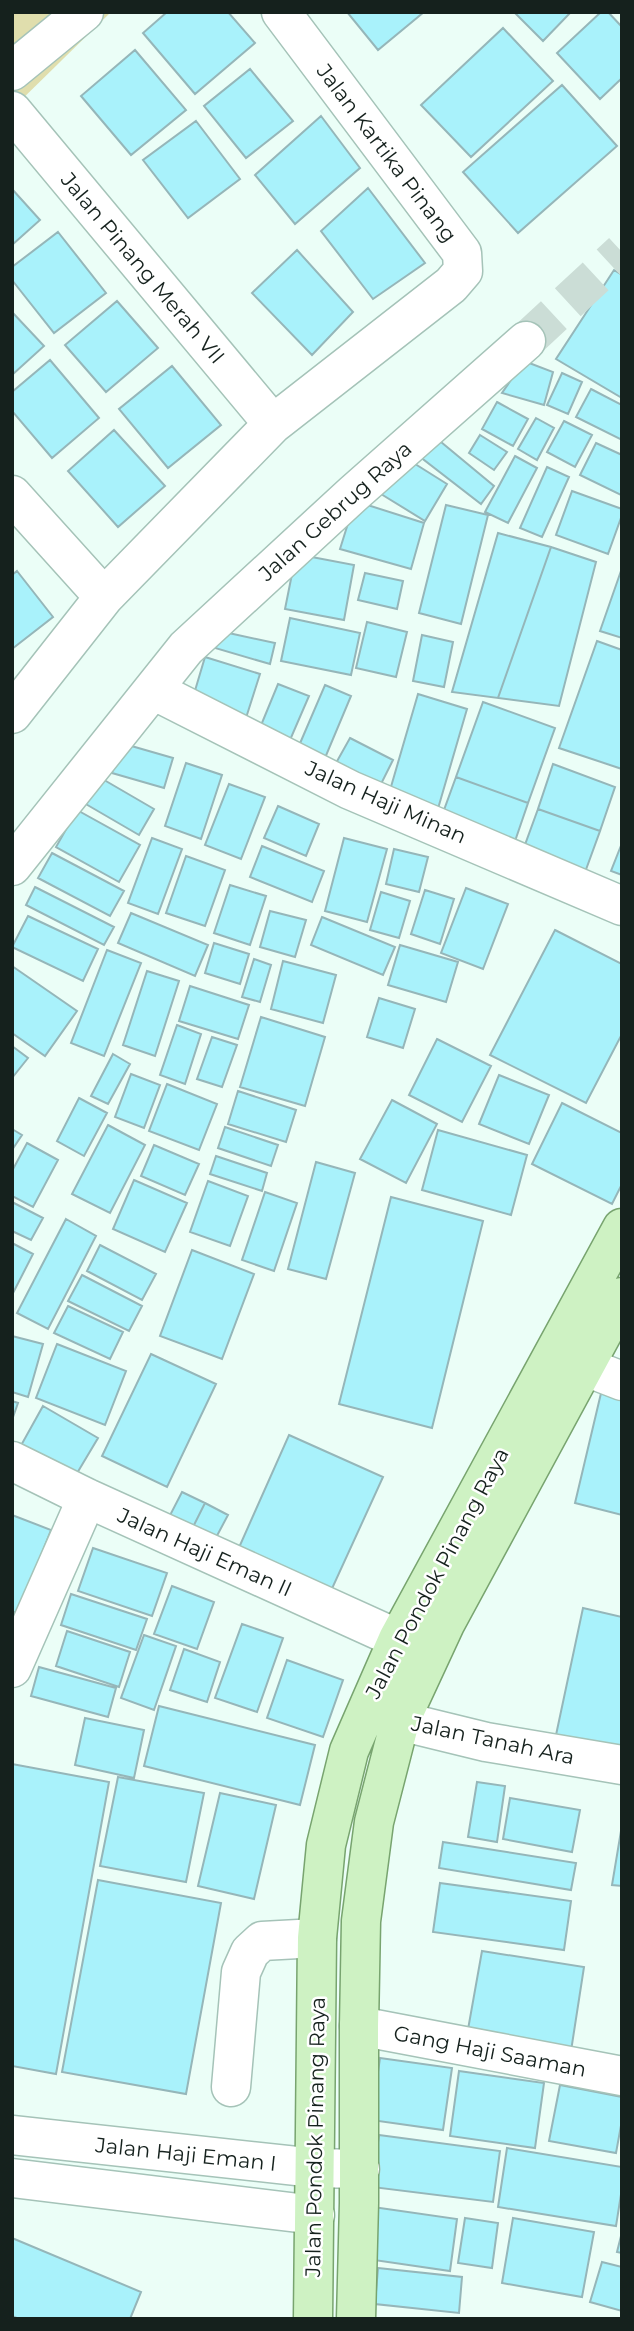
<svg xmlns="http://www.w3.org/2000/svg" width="634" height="2331" viewBox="0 0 634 2331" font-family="Montserrat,sans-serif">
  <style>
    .green { fill: #e0dead }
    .building { fill: #a9f2fb; stroke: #95b6b9; stroke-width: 2 }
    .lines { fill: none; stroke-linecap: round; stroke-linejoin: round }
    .minor-tunnel { stroke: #cbddd6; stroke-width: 38; stroke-dasharray: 38 19; stroke-linecap: butt }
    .minor-casing { stroke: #a5c3b8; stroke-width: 41 }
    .major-casing { stroke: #78a46f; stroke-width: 41 }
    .minor { stroke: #fff; stroke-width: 38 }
    .major { stroke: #cef2c3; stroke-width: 38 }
    .labels { text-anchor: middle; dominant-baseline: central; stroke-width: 5; stroke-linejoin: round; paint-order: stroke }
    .street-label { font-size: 21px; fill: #15211d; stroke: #fff }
  </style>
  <rect width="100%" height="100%" fill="#ebfef7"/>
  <path class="green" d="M12,12h99l-99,97z"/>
  <path class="building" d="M167,12h61l27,31 -60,51 -52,-61z
    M347,12h77l-46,38z
    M514,12h57l-28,29z
    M601,12h7l14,15v51l-22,21 -43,-46z
    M503,28l50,53 -82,76 -50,-52z
    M135,50l51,60 -55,45 -50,-59z
    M250,69l43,52 -47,37 -42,-52z
    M562,85l55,61 -99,87 -55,-61z
    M321,116l39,52 -65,56 -40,-49z
    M196,121l44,58 -52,39 -45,-58z
    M368,188l57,75 -52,36 -52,-68z
    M12,189l28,31 -28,25z
    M58,232l48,61 -52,40 -42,-53v-13z
    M297,250l56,62 -41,43 -60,-62z
    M614,270l8,5v123l-66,-39z
    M117,301l41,47 -52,44 -41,-47z
    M12,312l32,34 -32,29z
    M50,360l49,58 -47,40 -40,-47v-19z
    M524,361l29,11 -9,33 -42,-12z
    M172,366l49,59 -53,43 -49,-59z
    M562,373l20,9 -14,32 -21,-9z
    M591,389l31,16v35l-46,-23z
    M497,402l31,17 -15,27 -31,-17z
    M536,418l18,10 -17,32 -19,-11z
    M564,421l28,14 -17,32 -28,-15z
    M114,430l51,56 -47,41 -50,-56z
    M480,435l27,17 -13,18 -25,-17z
    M435,437l59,49 -13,18 -62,-48z
    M596,443l26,12 -1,40 -41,-20z
    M515,456l22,12 -29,55 -23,-11z
    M404,457l43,27 -22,37 -44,-27z
    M547,467l22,10 -27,60 -22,-9z
    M572,491l50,18v6l-14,39 -52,-19z
    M355,501l69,22 -13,46 -71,-20z
    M446,505l42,10 -27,109 -42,-11z
    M498,533l53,14 -53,151 -46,-6z
    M551,547l45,15 -37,144 -61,-8z
    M296,554l58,11 -10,55 -59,-11z
    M622,568v70l-22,-7z
    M17,571l36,46 -41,32v-74z
    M365,573l38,8 -6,28 -39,-9z
    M290,618l70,15 -9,42 -70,-14z
    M367,622l40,10 -11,45 -40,-9z
    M224,632l51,11 -5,21 -55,-16z
    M422,635l31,7 -9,45 -31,-6z
    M597,641l25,9v119l-63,-21z
    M205,657l55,17 -15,47 -54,-17z
    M278,684l31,12 -22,51 -30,-12z
    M325,685l26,11 -26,62 -27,-10z
    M418,694l49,15 -30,103 -49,-15z
    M483,702l72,26 -27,75 -72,-26z
    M350,738l43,22 -13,26 -44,-23z
    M121,743l52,15 -9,30 -52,-15z
    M186,763l36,12 -21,64 -36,-13z
    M553,764l62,23 -15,44 -62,-22z
    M99,777l55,32 -15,26 -55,-32z
    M456,777l72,26 -15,44 -73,-26z
    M229,784l36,13 -24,62 -36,-14z
    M278,806l41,18 -13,32 -42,-18z
    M538,809l62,22 -16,44 -62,-22z
    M77,810l63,35 -21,37 -63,-35z
    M152,838l30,11 -24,65 -30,-11z
    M344,838l43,11 -20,73 -42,-11z
    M622,843v32l-11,-4z
    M262,846l62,25 -12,31 -62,-25z
    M394,849l34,8 -9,35 -33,-8z
    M52,853l72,38 -14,25 -72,-38z
    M186,856l39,14 -20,56 -39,-13z
    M230,885l36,11 -16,49 -36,-12z
    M35,887l79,40 -10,18 -78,-40z
    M466,888l42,16 -25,65 -42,-16z
    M425,890l29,9 -14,45 -29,-10z
    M381,892l29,9 -11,37 -29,-8z
    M270,911l36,9 -11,37 -35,-10z
    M131,913l77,32 -13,31 -77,-33z
    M28,916l70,33 -15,32 -71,-34z
    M322,917l73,30 -12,28 -72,-30z
    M555,930l67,34v70l-36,69 -96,-48z
    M214,943l35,11 -9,30 -35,-11z
    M400,945l58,17 -12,40 -58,-17z
    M107,950l34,13 -37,93 -33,-13z
    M254,959l17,6 -11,37 -18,-5z
    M283,961l53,14 -13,48 -52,-14z
    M12,966l65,45 -32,45 -33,-23z
    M147,971l32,10 -24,75 -32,-11z
    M190,986l59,19 -11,34 -59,-18z
    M379,998l36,11 -12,39 -36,-11z
    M261,1017l64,20 -20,69 -65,-19z
    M177,1025l24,9 -16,50 -25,-9z
    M212,1037l25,8 -15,42 -25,-8z
    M437,1039l54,27 -29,56 -53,-27z
    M12,1046l16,12 -16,20z
    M113,1054l17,10 -22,40 -17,-8z
    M131,1074l29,11 -16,43 -29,-11z
    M499,1075l50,20 -20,49 -50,-20z
    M167,1084l50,20 -18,46 -50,-19z
    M238,1091l58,19 -10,32 -58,-18z
    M79,1098l28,15 -23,43 -27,-15z
    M392,1100l45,24 -31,59 -46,-24z
    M562,1103l60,30v51l-10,20 -80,-40z
    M108,1125l37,20 -35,68 -38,-19z
    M225,1127l53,18 -7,21 -53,-18z
    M12,1129l10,6 -10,15z
    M438,1130l89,25 -16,60 -89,-25z
    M27,1143l31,17 -25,47 -21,-11v-25z
    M154,1145l45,19 -14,31 -44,-19z
    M216,1156l51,17 -5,18 -52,-17z
    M316,1162l39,11 -29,106 -38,-10z
    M134,1180l53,23 -22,49 -52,-23z
    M208,1181l40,15 -18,50 -40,-14z
    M265,1192l32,11 -23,68 -32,-11z
    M391,1197l92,24 -51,207 -93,-24z
    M12,1202l31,16 -12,22 -19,-9z
    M66,1219l30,17 -48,93 -31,-16z
    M12,1243l21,11 -21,41z
    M100,1245l56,29 -14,26 -55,-29z
    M192,1250l62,24 -32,85 -62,-23z
    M82,1275l60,31 -13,25 -61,-30z
    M68,1306l55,26 -13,27 -56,-26z
    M12,1336l31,8 -15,53 -16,-5z
    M57,1344l69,27 -21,54 -69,-27z
    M151,1354l65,30 -49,103 -65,-31z
    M602,1389l20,5v121l-47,-12z
    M12,1401l6,2 -6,17z
    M43,1406l55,32 -25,42 -54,-31z
    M289,1435l94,42 -53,116 -93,-41z
    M182,1492l23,11 -16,32 -23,-12z
    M205,1503l23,12 -17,32 -22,-12z
    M12,1515l39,15 -33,84 -6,-3z
    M93,1548l74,25 -15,43 -74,-25z
    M172,1586l42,16 -17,47 -43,-15z
    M71,1594l76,25 -11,31 -75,-25z
    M583,1608l39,9v132l-66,-14z
    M242,1624l41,14 -26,74 -42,-14z
    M67,1631l63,21 -11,35 -63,-21z
    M144,1635l32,11 -22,64 -33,-12z
    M184,1649l36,13 -13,40 -37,-12z
    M287,1660l56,20 -20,57 -56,-19z
    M39,1667l77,21 -8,29 -77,-21z
    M159,1706l156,39 -15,60 -156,-39z
    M85,1718l59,12 -10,48 -59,-13z
    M12,1764l97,18 -53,292 -44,-8z
    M118,1777l86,16 -18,89 -86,-16z
    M477,1782l28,4 -8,56 -29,-5z
    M220,1793l56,12 -22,94 -56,-13z
    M510,1798l70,12 -8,42 -69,-13z
    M622,1825v61l-10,-1z
    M443,1842l133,21 -5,27 -132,-22z
    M98,1880l123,23 -35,191 -124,-22z
    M440,1883l131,18 -7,49 -131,-18z
    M482,1951l102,16 -13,84 -104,-16z
    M380,2058l72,10 -9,62 -72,-10z
    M459,2071l85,12 -9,65 -85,-12z
    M560,2085l62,12v23l-6,33 -67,-12z
    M379,2135l121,16 -7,51 -121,-15z
    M507,2148l115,19v21l-6,38 -118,-19z
    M373,2207l84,12 -7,52 -83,-12z
    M465,2218l33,5 -6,45 -34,-5z
    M513,2218l81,14 -12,65 -80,-14z
    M622,2232v21l-5,-1z
    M12,2238l129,54 -11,27h-111l-7,-3z
    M602,2262l20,5v44l-32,-9z
    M378,2268l84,9 -3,36 -84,-9z"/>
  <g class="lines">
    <path class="minor-tunnel" d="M526,341l96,-89"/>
    <defs>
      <path id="minor" d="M12,71l72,-59
        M12,111l261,313
        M12,495l92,102
        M153,690l197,100 272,116
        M12,714l92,-117 169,-173 178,-139 12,-14 -1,-18 -181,-241
        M12,866l174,-218 167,-154 173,-153
        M555,1355l67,26
        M12,1461l75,37 311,141
        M12,1668l75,-170
        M372,1702l28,19 86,21 136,23
        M359,2026l263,50
        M231,2087l10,-115 9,-20 12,-11 55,-3
        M12,2135l303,33 45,1
        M12,2178l303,37"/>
      <path id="major" d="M313,2319l4,-381 9,-93 23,-94 49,-112 224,-411
        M356,2319l3,-116v-177l2,-105 13,-99 26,-101 45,-97 177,-327"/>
    </defs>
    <use href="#minor" class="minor-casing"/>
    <use href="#major" class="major-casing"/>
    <use href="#minor" class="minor"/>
    <use href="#major" class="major"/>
  </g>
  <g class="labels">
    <g class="street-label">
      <text transform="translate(387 153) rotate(53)">Jalan Kartika Pinang</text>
      <text transform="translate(143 268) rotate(50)">Jalan Pinang Merah VII</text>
      <text transform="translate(335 511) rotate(-42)">Jalan Gebrug Raya</text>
      <text transform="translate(386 802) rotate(24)">Jalan Haji Minan</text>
      <text transform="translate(205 1552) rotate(24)">Jalan Haji Eman II</text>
      <text transform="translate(437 1573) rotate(-62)">Jalan Pondok Pinang Raya</text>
      <text transform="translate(493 1740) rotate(12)">Jalan Tanah Ara</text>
      <text transform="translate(490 2051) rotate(11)">Gang Haji Saaman</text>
      <text transform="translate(315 2137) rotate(-89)">Jalan Pondok Pinang Raya</text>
      <text transform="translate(186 2154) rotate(6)">Jalan Haji Eman I</text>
    </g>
  </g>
  <rect width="634" height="2331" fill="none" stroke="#15211d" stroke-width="28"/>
</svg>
